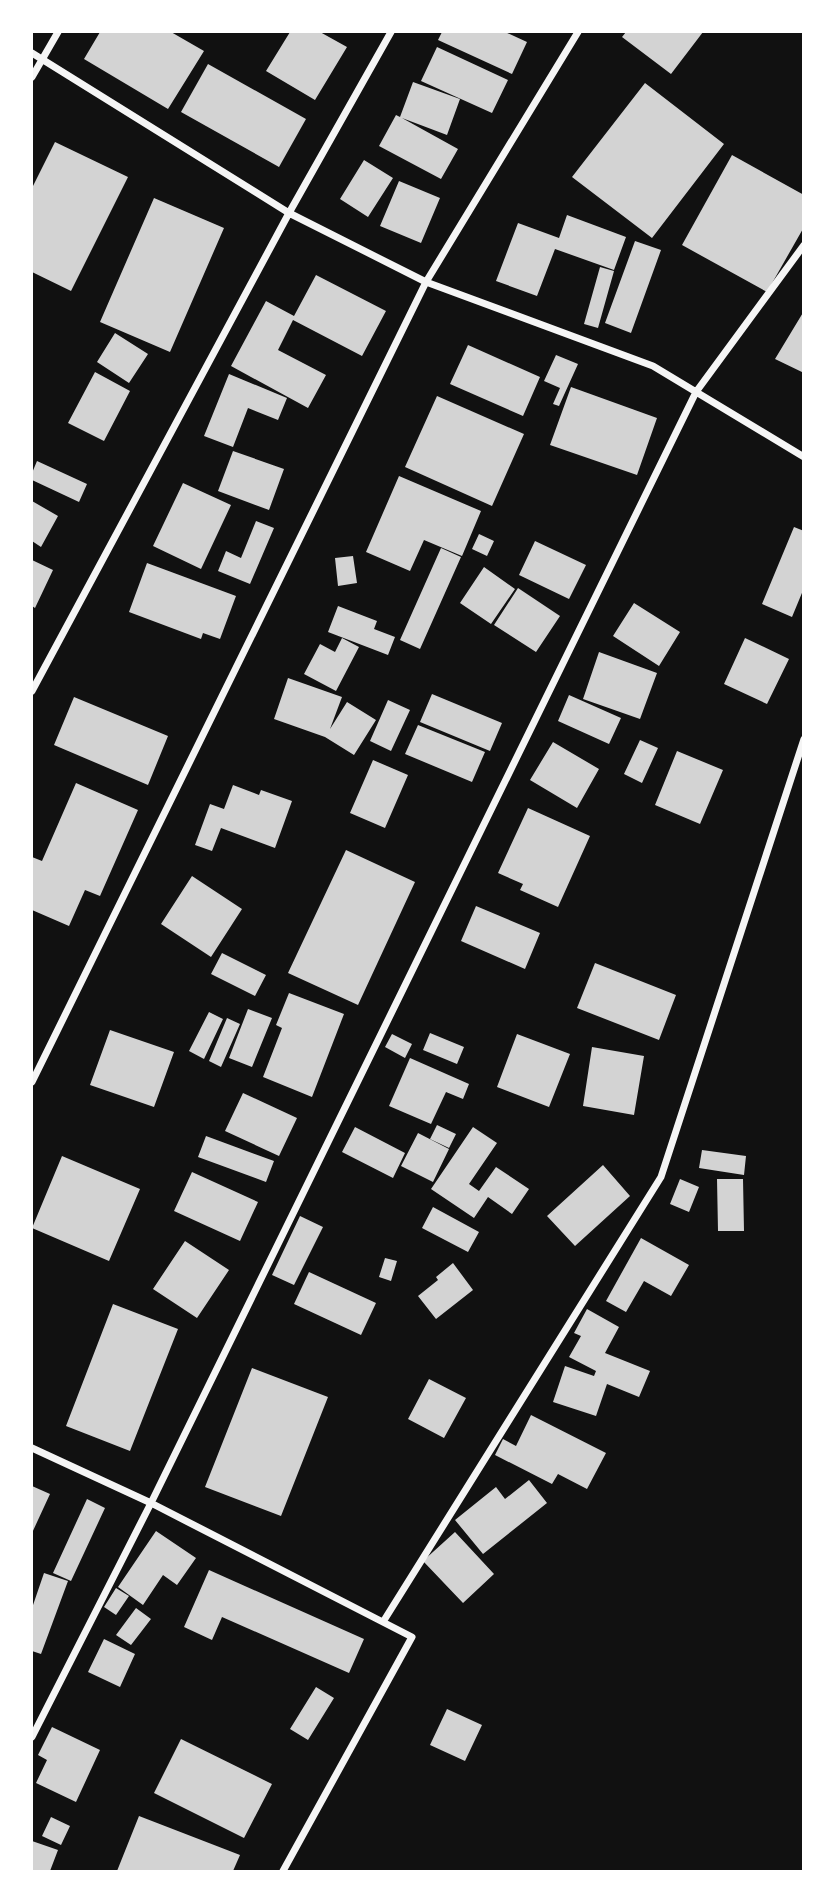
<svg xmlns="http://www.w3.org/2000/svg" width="835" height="1903" viewBox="0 0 835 1903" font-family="Georgia,serif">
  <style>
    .building { fill: #d3d3d3 }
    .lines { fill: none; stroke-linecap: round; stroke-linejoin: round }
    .minor { stroke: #f5f5f5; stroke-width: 7 }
  </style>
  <rect width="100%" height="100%" fill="#111"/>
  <path class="building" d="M100,32h71l33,19 -36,58 -84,-50z
    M290,32h30l27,15 -32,53 -49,-29z
    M442,32h63l22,10 -15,32 -74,-34z
    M626,32h77l-32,42 -49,-37z
    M437,47l71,33 -16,33 -71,-32z
    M208,64l98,55 -27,48 -98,-55z
    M413,82l47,17 -13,36 -45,-17 56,31 -17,30 -62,-33 17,-31 4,2z
    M645,83l79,61 -72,94 -80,-61z
    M55,142l73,35 -57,114 -39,-19v-84z
    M732,155l72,40v32l-37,65 -85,-47z
    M364,160l29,18 -25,39 -28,-18z
    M399,181l41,17 -19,45 -41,-17z
    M154,198l70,30 -54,124 -70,-30z
    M567,215l59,22 -12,33 -59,-21 -18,47 -41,-15 22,-58 41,15z
    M635,241l26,9 -30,83 -26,-10z
    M600,267l14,4 -16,57 -14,-4z
    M316,275l70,36 -24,45 -69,-36 -15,30 48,25 -18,33 -77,-42 35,-65 28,15z
    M804,311v62l-29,-14z
    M115,333l33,21 -19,29 -32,-21z
    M468,345l72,32 -17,39 -73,-32z
    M556,355l22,9 -19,42 -6,-2 7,-16 -16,-7z
    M95,372l35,19 -26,50 -36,-18z
    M229,374l58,24 -9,22 -30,-12 -15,39 -29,-11z
    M571,387l86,31 -20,57 -87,-30z
    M437,396l87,38 -32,72 -87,-39z
    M233,451l51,18 -15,41 -51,-19z
    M37,461l50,23 -8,18 -47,-22v-7z
    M399,476l82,35 -19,45 -38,-16 -14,31 -44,-19z
    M183,483l48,22 -30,64 -48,-23z
    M32,501l26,15 -17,31 -9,-6z
    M256,521l18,7 -24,56 -32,-13 8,-20 15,7z
    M794,527l10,4v57l-12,29 -30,-13z
    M479,534l15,7 -7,15 -15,-7z
    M535,541l51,24 -17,34 -50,-24z
    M441,548l20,9 -41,92 -20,-9z
    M353,556l4,27 -19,3 -3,-28z
    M32,560l21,10 -18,38 -3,-2z
    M147,563l89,33 -16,43 -17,-6 -2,6 -72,-27z
    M484,567l31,22 -24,35 -31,-21z
    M518,588l42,28 -24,36 -42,-27z
    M634,603l46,29 -21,34 -46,-30z
    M338,606l39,15 -3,8 21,8 -7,18 -60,-23z
    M342,638l17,9 -23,44 -32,-17 16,-30 15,8z
    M745,638l44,21 -22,45 -43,-20z
    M599,652l58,21 -17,46 -57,-20z
    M288,678l54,19 -12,32 17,-27 29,18 -22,35 -29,-18 -51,-18z
    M432,694l70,29 -12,28 -70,-29z
    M569,695l52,23 -12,26 -51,-23z
    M74,697l94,39 -20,49 -94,-40z
    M388,700l22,10 -19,41 -21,-10z
    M418,725l67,27 -13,30 -67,-28z
    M640,740l18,8 -16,35 -18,-9z
    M553,742l46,27 -22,39 -47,-28z
    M677,751l46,19 -23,54 -45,-19z
    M373,760l35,15 -23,53 -35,-15z
    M76,783l62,27 -38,86 -15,-6 -16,36 -37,-16v-53l10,4z
    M233,785l26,10 2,-5 31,11 -17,47 -54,-20 -9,23 -17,-6 15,-41 14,5z
    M528,808l62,28 -32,71 -38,-17 3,-6 -25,-11z
    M346,850l69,32 -57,123 -70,-32z
    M192,876l50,33 -31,48 -50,-33z
    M476,906l64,27 -15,36 -64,-28z
    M222,953l44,22 -11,21 -44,-22z
    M595,963l81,32 -17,45 -82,-32z
    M289,993l55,21 -32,83 -49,-20 19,-49 -6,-3z
    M248,1009l24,9 -20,49 -23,-9z
    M209,1012l14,7 -19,40 -15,-8z
    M227,1018l13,6 -19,43 -12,-6z
    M110,1030l64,22 -20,55 -64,-22z
    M430,1033l34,14 -7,17 -34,-14z
    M392,1034l20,10 -7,14 -20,-11z
    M517,1034l53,20 -21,53 -52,-20z
    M592,1047l52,9 -10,59 -51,-9z
    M410,1058l59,26 -6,15 -17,-7 -15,32 -42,-18z
    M243,1093l54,25 -18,38 -54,-25z
    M437,1125l19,9 -7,14 -19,-9z
    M355,1127l50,26 -12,25 -51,-26z
    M473,1127l24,16 -28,41 10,7 17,-24 33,22 -17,25 -24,-17 -14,21 -43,-29z
    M418,1133l31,16 -16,33 -32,-16z
    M206,1136l68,25 -8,21 -68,-25z
    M702,1150l44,6 -2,19 -45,-7z
    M62,1156l78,33 -31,72 -77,-33z
    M603,1165l27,31 -55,50 -28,-30z
    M192,1172l66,30 -18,39 -66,-30z
    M680,1179l19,8 -10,25 -19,-8z
    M717,1179h26l1,52h-26z
    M433,1207l46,25 -11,20 -46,-24z
    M300,1216l23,11 -29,58 -22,-10z
    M641,1238l48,27 -18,31 -27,-15 -18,31 -20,-11z
    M185,1241l44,29 -32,48 -44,-29z
    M385,1258l12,3 -6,20 -12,-4z
    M453,1263l20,27 -37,29 -18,-23 20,-16 -2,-3z
    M309,1272l67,31 -15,32 -67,-31z
    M113,1304l65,25 -48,122 -64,-25z
    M587,1309l32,18 -14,26 45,18 -11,26 -32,-13 -11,32 -43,-14 12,-36 29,10 2,-5 -27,-14 12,-21 -7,-3z
    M252,1368l76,29 -47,119 -76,-29z
    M429,1379l37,19 -22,40 -36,-19z
    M531,1415l75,38 -19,36 -29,-15 -6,10 -57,-29 8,-16 13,7z
    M529,1480l18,23 -64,51 -28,-34 41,-33 9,12z
    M32,1486l18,8 -18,39z
    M87,1499l18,9 -34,73 -18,-8z
    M156,1531l40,27 -19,27 -14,-10 -20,30 -25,-18z
    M455,1532l39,42 -31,29 -40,-42z
    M209,1570l155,69 -15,34 -127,-56 -10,23 -28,-13z
    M44,1573l24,8 -27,73 -9,-3v-43z
    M116,1588l13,8 -13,19 -12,-8z
    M136,1608l15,11 -20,26 -15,-10z
    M104,1639l31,15 -15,33 -32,-15z
    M316,1687l18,11 -26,42 -18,-11z
    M447,1709l35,16 -17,36 -35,-16z
    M52,1727l48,23 -24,52 -40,-19 11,-23 -9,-5z
    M181,1739l91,45 -28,54 -90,-45z
    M139,1816l101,39 -7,16h-116z
    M51,1817l19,9 -9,19 -19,-9z
    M32,1841l26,9 -8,21h-18z"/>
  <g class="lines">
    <path class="minor" d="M32,53l257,160 137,69 227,84 151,91
      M32,77l26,-45
      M32,691l257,-478 102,-181
      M32,1082l394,-800 152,-250
      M32,1448l119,55 261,134 -129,234
      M383,1622l278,-445 143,-438
      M32,1737l119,-234 545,-1111 108,-147"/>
  </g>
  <rect width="835" height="1903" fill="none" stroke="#ffffff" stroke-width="66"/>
</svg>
